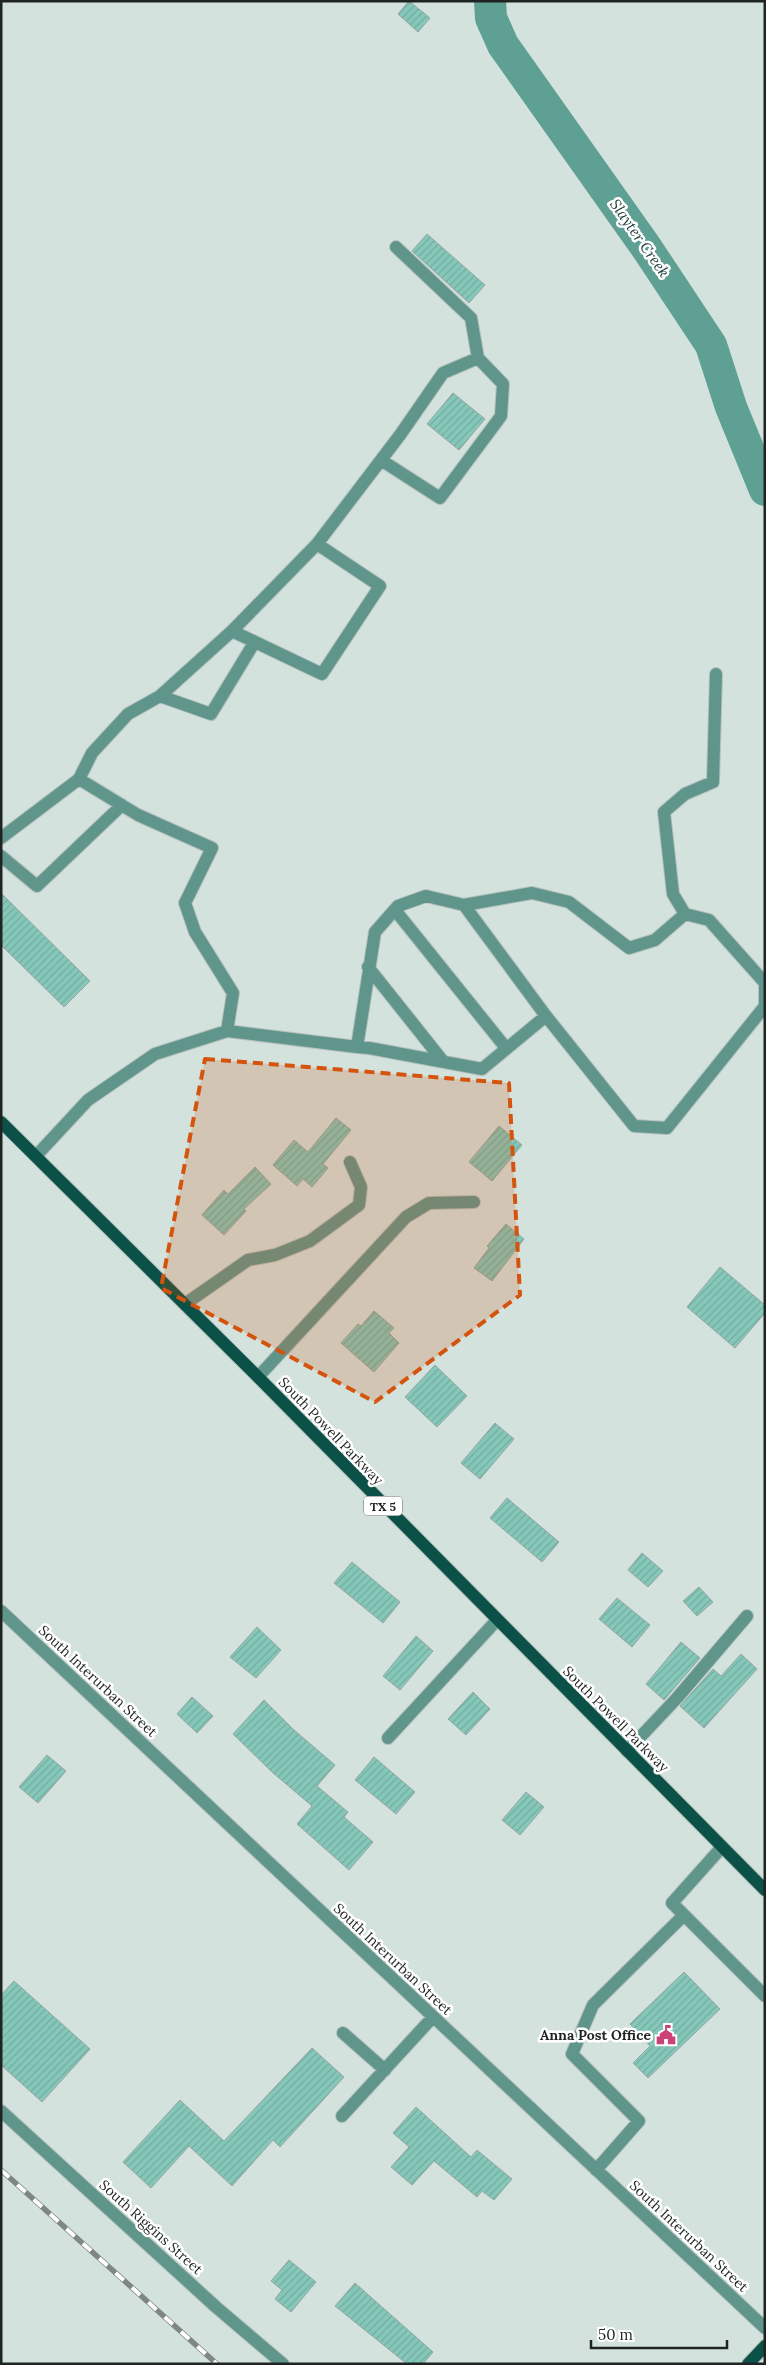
<svg xmlns="http://www.w3.org/2000/svg" width="766" height="2365" viewBox="0 0 766 2365" font-family="Lora,serif">
  <style>
    .lines { fill: none; stroke-linecap: round; stroke-linejoin: round }
    .river { stroke: #5ea093; stroke-width: 32 }
    .building { fill: url(#building-hatch); stroke: #98a5a2 }
    .minor-casing { stroke: #b3c0bc; stroke-width: 14 }
    .major-casing { stroke: #b3c0bc; stroke-width: 14 }
    .minor { stroke: #60958b; stroke-width: 12 }
    .major { stroke: #0b5147; stroke-width: 12 }
    .rail-casing { stroke: #7e8785; stroke-width: 5.5 }
    .rail { stroke: #fff; stroke-width: 4; stroke-dasharray: 11; stroke-linecap: butt }
    .marked { fill: #d4540e; fill-opacity: 0.2; stroke: #d4540e; stroke-width: 4; stroke-dasharray: 10 6; stroke-linejoin: round }
    .labels { text-anchor: middle; dominant-baseline: central; stroke-width: 5; stroke-linejoin: round; paint-order: stroke }
    .shield { fill: #fff; stroke: #626665; stroke-width: 1 }
    .shield-label { font-size: 12px; font-weight: bold; fill: #1f2423 }
    .street-label { font-size: 14px; fill: #1f2423; stroke: #fff }
    .poi-label { font-size: 14px; font-weight: bold; fill: #1f2423; stroke: #fff; text-anchor: end }
    .water-label { font-size: 15px; font-style: italic; fill: #193a34; stroke: #fff }
  </style>
  <defs>
    <pattern id="building-hatch" width="6" height="6" patternUnits="userSpaceOnUse" patternTransform="scale(1.25)"><rect width="6" height="6" fill="#85c8ba"/><path d="M-1 1l2-2M0 6l6-6M5 7l2-2" fill="none" stroke="#72aca0"/></pattern>
  </defs>
  <rect width="100%" height="100%" fill="#d4e2de"/>
  <g class="lines">
    <path class="river" d="M490,1l1,17 12,27 143,202 65,98 20,62 34,83"/>
  </g>
  <path class="building" d="M409,1l21,17 -12,14 -20,-18z
    M427,234l58,51 -16,18 -57,-52z
    M453,393l32,26 -26,31 -32,-26z
    M1,893l89,88 -26,26 -63,-62z
    M336,1118l15,12 -28,34 5,4 -16,19 -9,-8 -6,7 -24,-21 21,-25 14,12z
    M499,1126l23,19 -30,36 -23,-19z
    M255,1167l16,17 -27,25 2,2 -22,24 -22,-20 22,-25 4,4z
    M506,1224l18,15 -32,42 -18,-13 15,-20 -2,-2z
    M720,1267l45,38v8l-30,35 -48,-41z
    M374,1311l20,17 -5,5 10,10 -25,29 -33,-29 17,-19 3,2z
    M435,1365l32,31 -30,31 -32,-30z
    M495,1423l19,16 -34,40 -19,-16z
    M507,1498l52,44 -17,20 -52,-44z
    M642,1553l21,18 -15,16 -20,-17z
    M352,1562l48,40 -17,21 -49,-40z
    M699,1587l14,15 -16,14 -14,-15z
    M617,1598l33,27 -18,22 -33,-28z
    M257,1627l24,23 -25,28 -26,-21z
    M416,1636l17,15 -33,39 -17,-14z
    M681,1642l19,16 -36,42 -18,-16z
    M741,1654l16,15 -53,59 -24,-22 33,-37 8,7z
    M473,1692l17,17 -24,26 -18,-16z
    M192,1697l21,19 -16,17 -20,-19z
    M264,1700l30,30 41,35 -18,21 31,26 -4,5 29,25 -24,28 -52,-46 15,-18 -40,-34 -39,-38z
    M47,1755l19,16 -28,32 -19,-16z
    M374,1757l41,35 -19,22 -41,-34z
    M526,1792l18,15 -24,28 -18,-15z
    M684,1972l36,37 -72,69 -15,-15 17,-17 -20,-22z
    M14,1981l76,68 -48,53 -41,-37v-70z
    M312,2048l32,29 -64,70 -7,-7 -41,46 -43,-40 -38,42 -28,-26 57,-62 44,41z
    M416,2107l55,50 6,-7 35,29 -18,21 -12,-9 -5,6 -43,-36 -22,24 -21,-18 18,-20 -16,-14z
    M289,2260l27,22 -25,30 -16,-13 7,-9 -11,-9z
    M355,2283l78,69 -10,12h-16l-72,-58z"/>
  <g class="lines">
    <defs>
      <path id="minor" d="M396,247l75,71 7,40
        M232,631l90,43 58,-88 -63,-42
        M160,696l51,18 43,-71
        M79,779l59,36 74,33 -27,55 10,29 38,61 -6,38
        M1,838l78,-59 13,-26 36,-39 32,-18 72,-65 85,-87 83,-109 43,-62 35,-15 25,26 -2,32 -61,82 -59,-38
        M1,856l36,30 85,-81
        M464,905l82,111
        M395,910l111,138
        M685,914l-12,-20 -9,-82 21,-18 28,-12 3,-108
        M368,967l74,93
        M36,1156l52,-56 67,-46 72,-23 130,16 12,1 113,21 64,-53 88,110 33,2 98,-122v-23l-56,-63 -24,-6 -30,26 -26,8 -60,-46 -37,-9 -68,12 -38,-9 -28,10 -23,26 -18,115
        M185,1304l63,-44 27,-5 35,-14 49,-36 2,-18 -11,-25
        M258,1377l148,-160 23,-14 45,-1
        M1,1611l764,717
        M388,1738l109,-118
        M627,1751l50,-53 70,-82
        M722,1847l-50,56 93,93
        M343,2033l42,37
        M1,2111l215,196 67,57
        M342,2116l91,-99
        M596,2170l43,-49 -67,-67 21,-49 91,-90"/>
      <path id="major" d="M1,1122l257,255 507,513
        M748,2364l17,-18"/>
    </defs>
    <use href="#minor" class="minor-casing"/>
    <use href="#major" class="major-casing"/>
    <use href="#minor" class="minor"/>
    <use href="#major" class="major"/>
    <defs>
      <path id="rail" d="M1,2170l216,194"/>
    </defs>
    <use href="#rail" class="rail-casing"/>
    <use href="#rail" class="rail"/>
  </g>
  <path class="marked" d="M205,1059l304,24 11,212 -145,107 -214,-114z"/>
  <defs>
    <symbol id="civic-bare" viewBox="-9 -9 18 18"><path d="M-.6-6.5H3V-4.5H.6V-3L4-1V1h2V6H-6V1h2V-1L-.6-3ZM-1.2 2.5V6h2.4V2.5Z" fill="#cc4178" stroke="#fff" stroke-width="2.5" paint-order="stroke"/></symbol>
  </defs>
  <g fill-rule="evenodd">
    <use href="#civic-bare" x="652" y="2021" width="28" height="28"/>
  </g>
  <g class="labels">
    <rect class="shield" x="364" y="1496.5" width="38" height="19" rx="4"/>
    <g class="shield-label">
      <text x="383" y="1506">TX 5</text>
    </g>
    <g class="street-label">
      <text transform="translate(331 1431) rotate(46)">South Powell Parkway</text>
      <text transform="translate(98 1681) rotate(43)">South Interurban Street</text>
      <text transform="translate(616 1719) rotate(45)">South Powell Parkway</text>
      <text transform="translate(393 1959) rotate(43)">South Interurban Street</text>
      <text transform="translate(151 2227) rotate(42)">South Riggins Street</text>
      <text transform="translate(689 2236) rotate(43)">South Interurban Street</text>
    </g>
    <g class="poi-label">
      <text x="651" y="2035">Anna Post Office</text>
    </g>
    <g class="water-label">
      <text transform="translate(640 238) rotate(55)">Slayter Creek</text>
    </g>
  </g>
  <rect width="766" height="2365" fill="none" stroke="#1f2423" stroke-width="5"/>
  <path d="M591 2340v8h136v-8" fill="none" stroke="#1f2423" stroke-width="2.5"/>
  <text x="598" y="2340" font-size="15" fill="#1f2423" stroke="#ffffff" stroke-width="4" paint-order="stroke">50 m</text>
</svg>
